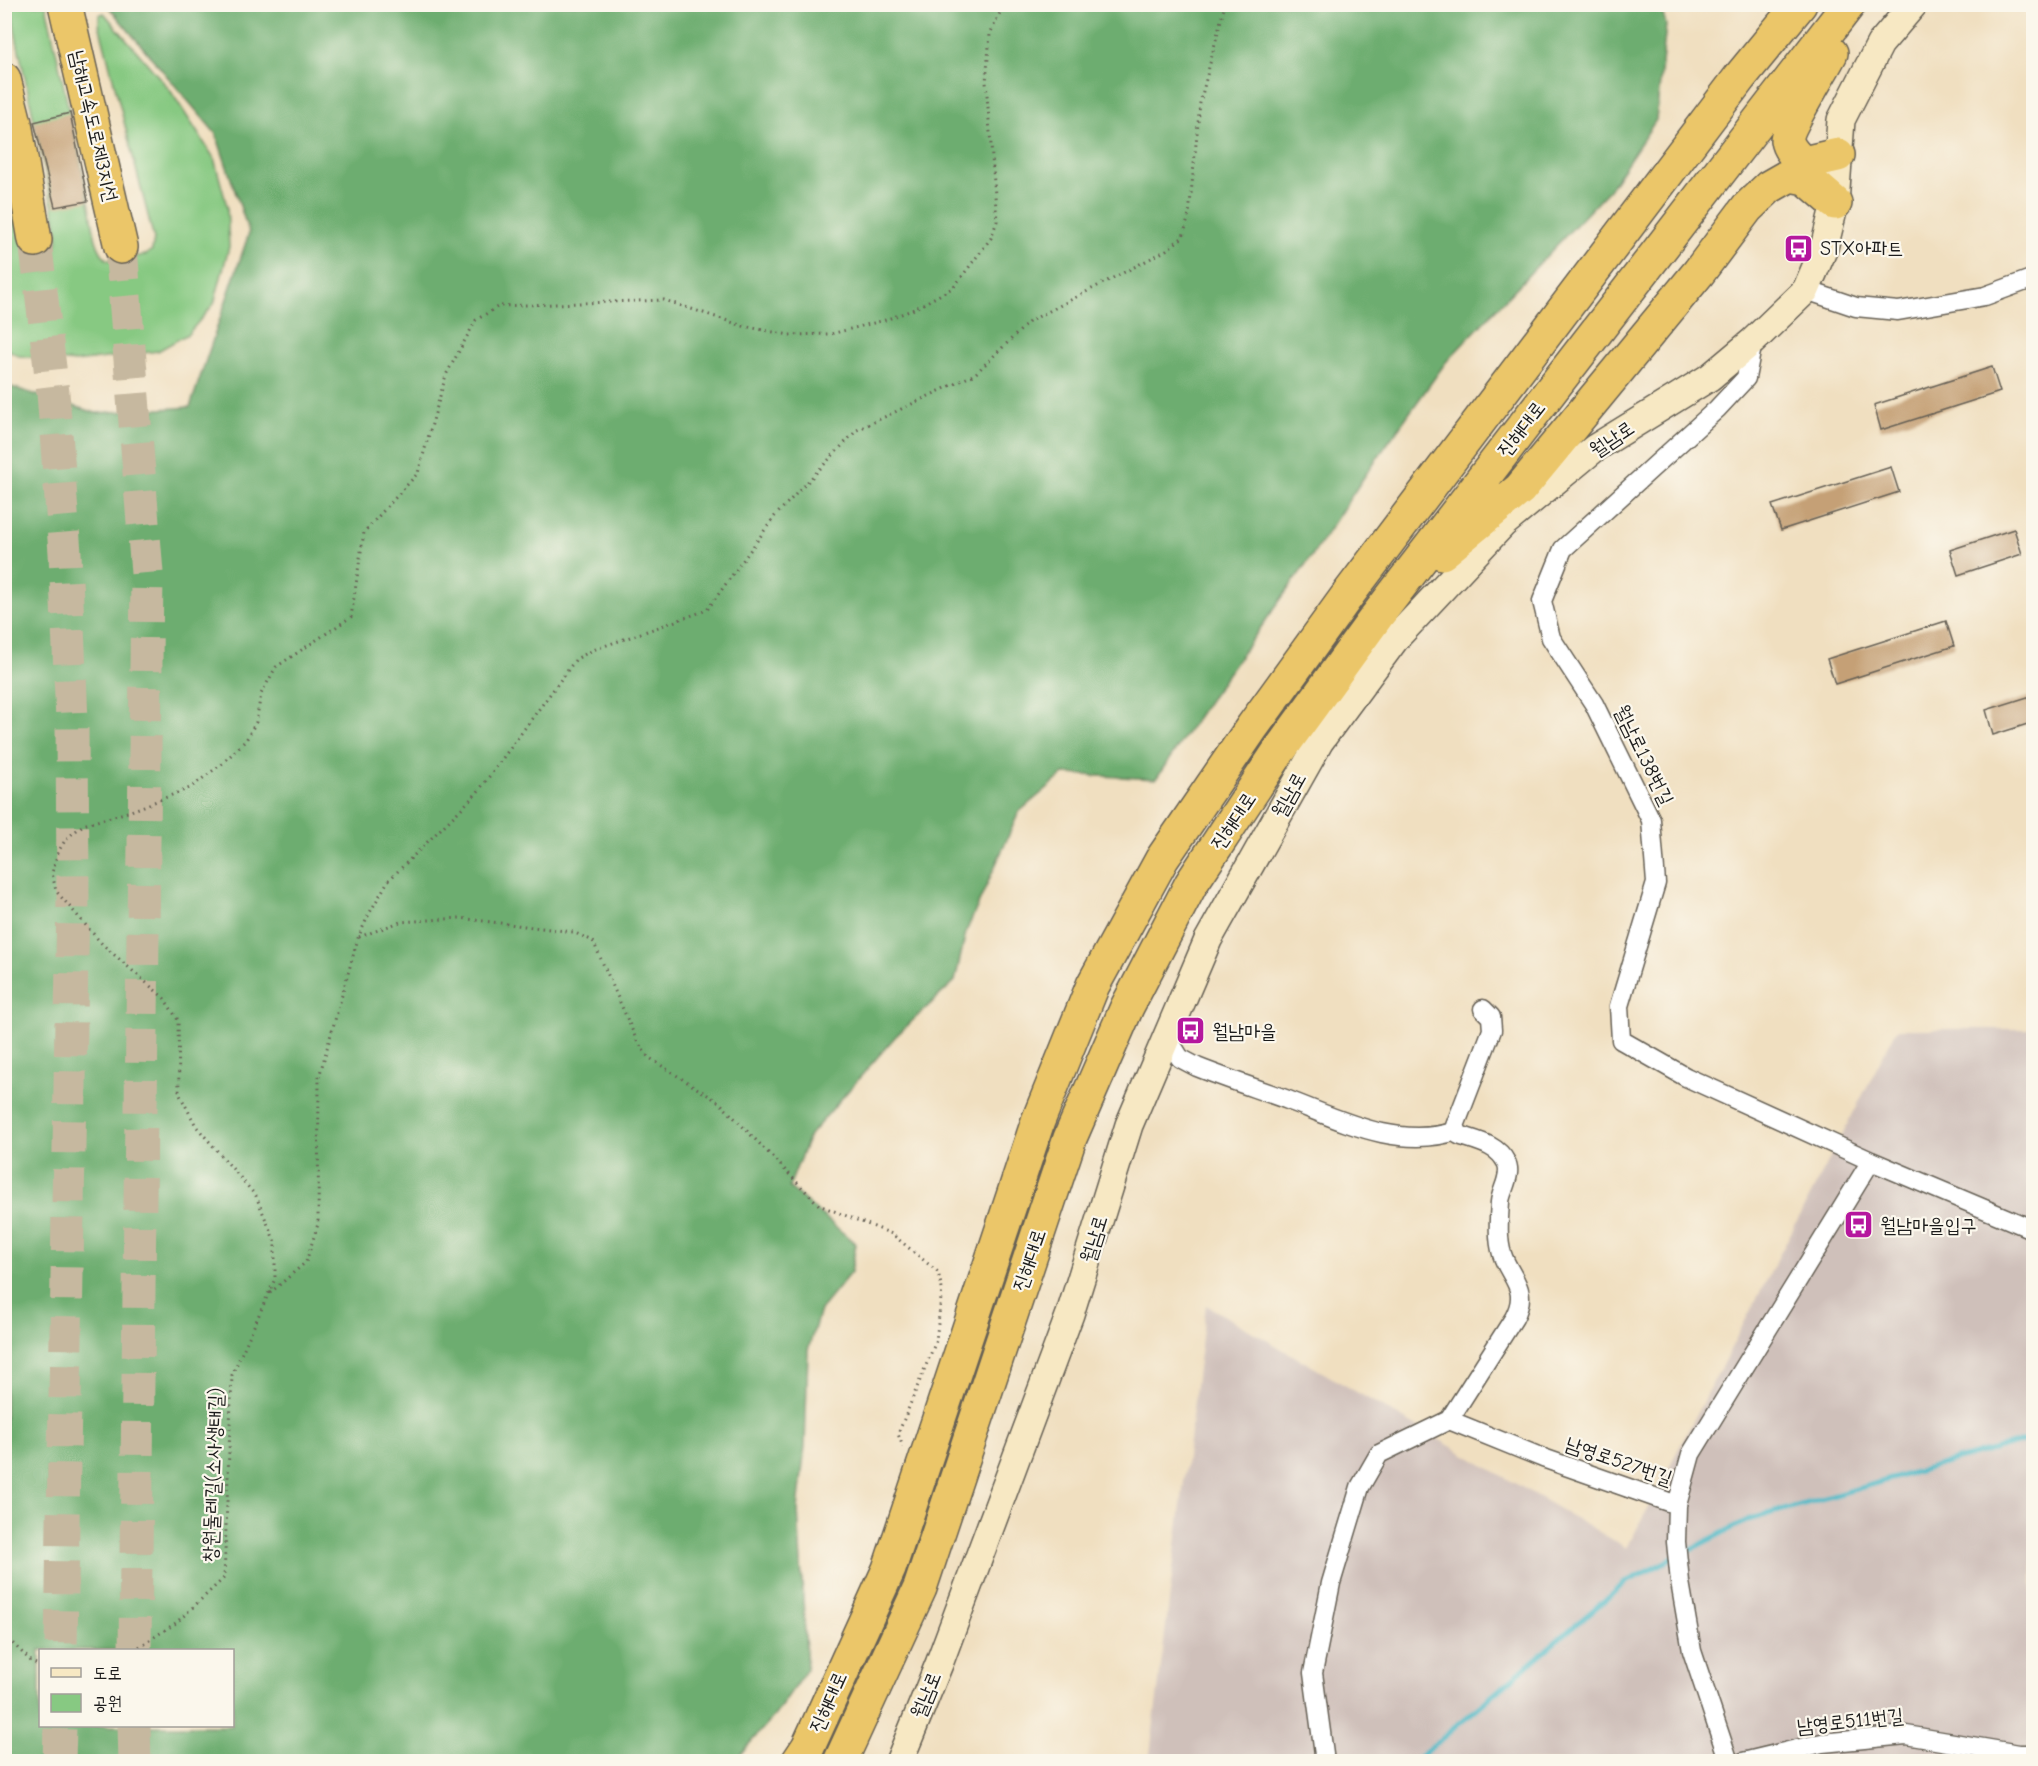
<svg xmlns="http://www.w3.org/2000/svg" width="2038" height="1766" viewBox="0 0 2038 1766" font-family="'Comic Neue','Poor Story',sans-serif">
  <style>
    .industrial { fill: #cfc0ba }
    .green { fill: #87c982; stroke: #52724f; stroke-width: 1.5 }
    .forest { fill: #6dad70; stroke: #446446; stroke-width: 1.5; fill-rule: evenodd }
    .lines { fill: none; stroke-linecap: round; stroke-linejoin: round }
    .stream { stroke: #4bb8c6; stroke-width: 5 }
    .building { fill: #c5a076 }
    .highway-tunnel { stroke: #c6b89f; stroke-width: 33; stroke-dasharray: 33 16; stroke-linecap: butt }
    .street-casing { stroke: #666055; stroke-width: 21 }
    .secondary-casing { stroke: #666055; stroke-width: 30 }
    .highway-casing { stroke: #666055; stroke-width: 36 }
    .path { stroke: #666055; stroke-width: 3; stroke-dasharray: 1.5 4.5; stroke-linecap: butt }
    .street { stroke: #fff; stroke-width: 18 }
    .secondary { stroke: #f7e8c3; stroke-width: 27 }
    .highway { stroke: #ebc669; stroke-width: 33 }
    .labels { text-anchor: middle; dominant-baseline: central; stroke-width: 4.5; stroke-linejoin: round; paint-order: stroke }
    .street-label { font-size: 20px; fill: #1c1c1c; stroke: #fbf7ec }
    .poi-label { font-size: 20px; fill: #1c1c1c; stroke: #fbf7ec; text-anchor: start }
  </style>
  <rect width="100%" height="100%" fill="#fbf7ec"/>
  <filter id="ink" filterUnits="userSpaceOnUse"><feTurbulence type="fractalNoise" baseFrequency=".0167" numOctaves="2"/><feDisplacementMap in="SourceGraphic" scale="12" xChannelSelector="R" yChannelSelector="G"/><feConvolveMatrix kernelMatrix="1 2 1 2 8 2 1 2 1" color-interpolation-filters="sRGB"/></filter>
  <filter id="wash" filterUnits="userSpaceOnUse"><feTurbulence type="fractalNoise" baseFrequency=".008" numOctaves="4" result="noise"/><feDisplacementMap in="SourceGraphic" scale="24" xChannelSelector="R" yChannelSelector="G"/><feGaussianBlur stdDeviation="1.35" result="paint"/><feColorMatrix in="noise" values="0 0 0 0 0 0 0 0 0 0 0 0 0 0 0 0 0 1.4 0 .05"/><feComposite in="paint" operator="in"/></filter>
  <g filter="url(#wash)">
    <rect width="100%" height="100%" fill="#f0dfc0"/>
    <path class="industrial" d="M1897,1029h136v732l-884,1 57,-457 421,243z"/>
    <path class="green" d="M11,5h35l45,206c3,18 3,35 16,49l39,-5 6,-5 2,-11 -55,-215v-9l5,-2 66,77 44,68 13,48 2,41 -15,57 -26,30 -30,17 -82,11 -57,-6 -14,-8 -1,-177 10,41 12,33 25,1 6,-3 1,-11 -42,-196z"/>
    <path class="forest" d="M1660,4l6,21 -10,95 -47,70 -163,172 -76,106 -54,82 -107,150 -53,79 -92,-5 -45,38 -53,120 -11,49 -60,56 -86,99 -20,51 67,57 -5,28 -31,38 -12,40 -3,96 -7,63 9,160 -32,46 -41,46h-729v-1376l91,28 94,-6 59,-174 -33,-99 -109,-129zM40,1650h192v76h-192z"/>
    <g class="lines">
      <path class="stream" d="M1414,1762l212,-180 122,-62 286,-82"/>
    </g>
    <g id="blocks">
      <path class="building" d="M70,113l18,88 -33,6 -21,-85z
        M1992,367l8,25 -119,38 -7,-25z
        M1891,467l8,25 -118,38 -9,-25z
        M2014,529l8,25 -64,21 -8,-25z
        M1946,621l8,25 -119,38 -8,-25z
        M2034,695v27l-41,13 -7,-25z"/>
    </g>
  </g>
  <g filter="url(#ink)">
    <use href="#blocks" fill-opacity="0" stroke="#666055" stroke-width="1.5"/>
    <g class="lines">
      <path class="highway-tunnel" d="M35,240l18,153 12,160 7,168 1,175 -12,754
        M121,247l26,326 -12,1077
        M134,1726l1,36
        M59,1762l1,-36"/>
      <defs>
        <path id="street" d="M1806,290l50,17 42,4 87,-15 49,-18
          M1753,341l-7,37 -29,31 -154,140 -21,52 9,37 43,66 57,116 5,63 -37,123 2,34 65,37 185,84
          M1167,1037l13,21 17,9c30,12 61,22 91,33 53,20 110,50 168,31
          M1449,1420l65,-102c16,-30 -4,-39 -12,-64 -5,-16 -3,-36 -2,-52 1,-12 13,-28 6,-40 -9,-18 -30,-21 -47,-27l-4,-9 37,-96 -1,-13 -8,-8
          M1325,1762l-12,-89 18,-90 29,-96 19,-33 70,-34 94,38 134,47
          M1729,1762l-37,-111 -12,-69 -4,-40 1,-37 14,-51 180,-293 163,69
          M1743,1762l79,-19 84,-8 113,19h15"/>
        <path id="secondary" d="M899,1762l40,-98 131,-350 59,-189 79,-185 112,-199 76,-103 107,-114 92,-76 115,-71 43,-36 53,-51 18,-42 11,-45 6,-83 39,-76 34,-40"/>
        <path id="highway" d="M65,4l56,243
          M1831,53c-8,16 -45,75 -44,87 1,9 10,17 16,23l35,-8
          M4,79l11,44 20,117
          M1442,553l78,-64 179,-217 48,-64 22,-21 21,-12 16,3 29,25
          M798,1762l10,-15 81,-178 149,-448 55,-136 69,-126 91,-133 97,-134 390,-515 60,-73
          M840,1762l80,-174 150,-450 57,-131 64,-123 88,-133 98,-135 472,-612"/>
      </defs>
      <use href="#street" class="street-casing"/>
      <use href="#secondary" class="secondary-casing"/>
      <use href="#highway" class="highway-casing"/>
      <path class="path" d="M359,937l41,-15 60,-4 113,14 20,9 44,100 11,16 72,46 99,102 73,29 46,38 4,17 -6,52 -38,93 5,13
        M270,1293l36,-31 12,-38 1,-147 39,-139 11,-24 19,-33 89,-88 99,-134 17,-9 114,-40 68,-94 82,-86 118,-56 55,-53 135,-70 18,-14 6,-22 11,-112 25,-99
        M4,1635l29,28 7,2
        M134,1650l42,-27 48,-45 8,-203 43,-96v-37l-19,-46 -60,-70 -17,-33 -1,-73 -14,-22 -61,-53 -47,-54 -4,-18 6,-21 8,-13 17,-14 48,-14 59,-23 33,-25 23,-23 10,-18 5,-28 15,-27 75,-50 13,-85 54,-59 28,-98 30,-55 23,-14 165,-6 79,26 46,9 42,-1 54,-14 27,-10 42,-23 37,-49 6,-17 -11,-139 4,-48 14,-30"/>
      <use href="#street" class="street"/>
      <use href="#secondary" class="secondary"/>
      <use href="#highway" class="highway"/>
    </g>
  </g>
  <defs>
    <symbol id="bus-square" viewBox="-11 -11 22 22"><rect x="-9" y="-9" width="18" height="18" rx="4" fill="#b5179e" stroke="#fbf7ec"/><path d="M-5-6H5V4H4V6H2V4H-2V6H-4V4H-5ZM-3.5-4V0h7V-4ZM-3.5 1.2v1.5H-2V1.2ZM2 1.2v1.5H3.5V1.2Z" fill="#fff"/></symbol>
  </defs>
  <g fill-rule="evenodd">
    <use href="#bus-square" x="1782" y="232" width="33" height="33"/>
    <use href="#bus-square" x="1174" y="1014" width="33" height="33"/>
    <use href="#bus-square" x="1842" y="1208" width="33" height="33"/>
  </g>
  <g class="labels">
    <g class="street-label">
      <text transform="translate(94 126) rotate(77)">남해고속도로제3지선</text>
      <text transform="translate(1521 429) rotate(-52)">진해대로</text>
      <text transform="translate(1612 439) rotate(-34)">월남로</text>
      <text transform="translate(1644 755) rotate(64)">월남로138번길</text>
      <text transform="translate(1289 795) rotate(-61)">월남로</text>
      <text transform="translate(1233 821) rotate(-56)">진해대로</text>
      <text transform="translate(1094 1239) rotate(-73)">월남로</text>
      <text transform="translate(1029 1260) rotate(-71)">진해대로</text>
      <text transform="translate(1619 1461) rotate(19)">남영로527번길</text>
      <text transform="translate(213 1475) rotate(-88)">창원둘레길(소사생태길)</text>
      <text transform="translate(926 1695) rotate(-68)">월남로</text>
      <text transform="translate(828 1702) rotate(-66)">진해대로</text>
      <text transform="translate(1850 1721) rotate(-6)">남영로511번길</text>
    </g>
    <g class="poi-label">
      <text x="1820" y="248">STX아파트</text>
      <text x="1212" y="1031">월남마을</text>
      <text x="1880" y="1225">월남마을입구</text>
    </g>
  </g>
  <rect width="2038" height="1766" fill="none" stroke="#fbf7ec" stroke-width="24"/>
  <rect x="39" y="1649" width="195" height="78" fill="#fbf7ec" stroke="#a29f99" stroke-width="1.5"/>
  <rect x="51" y="1668" width="30" height="9" fill="#f7e8c3" stroke="#a29f99" stroke-width="1.5"/>
  <text x="93" y="1679" font-size="18" fill="#1c1c1c">도로</text>
  <rect x="51" y="1694" width="30" height="18" fill="#87c982" stroke="#a29f99" stroke-width="1.5"/>
  <text x="93" y="1709" font-size="18" fill="#1c1c1c">공원</text>
</svg>
